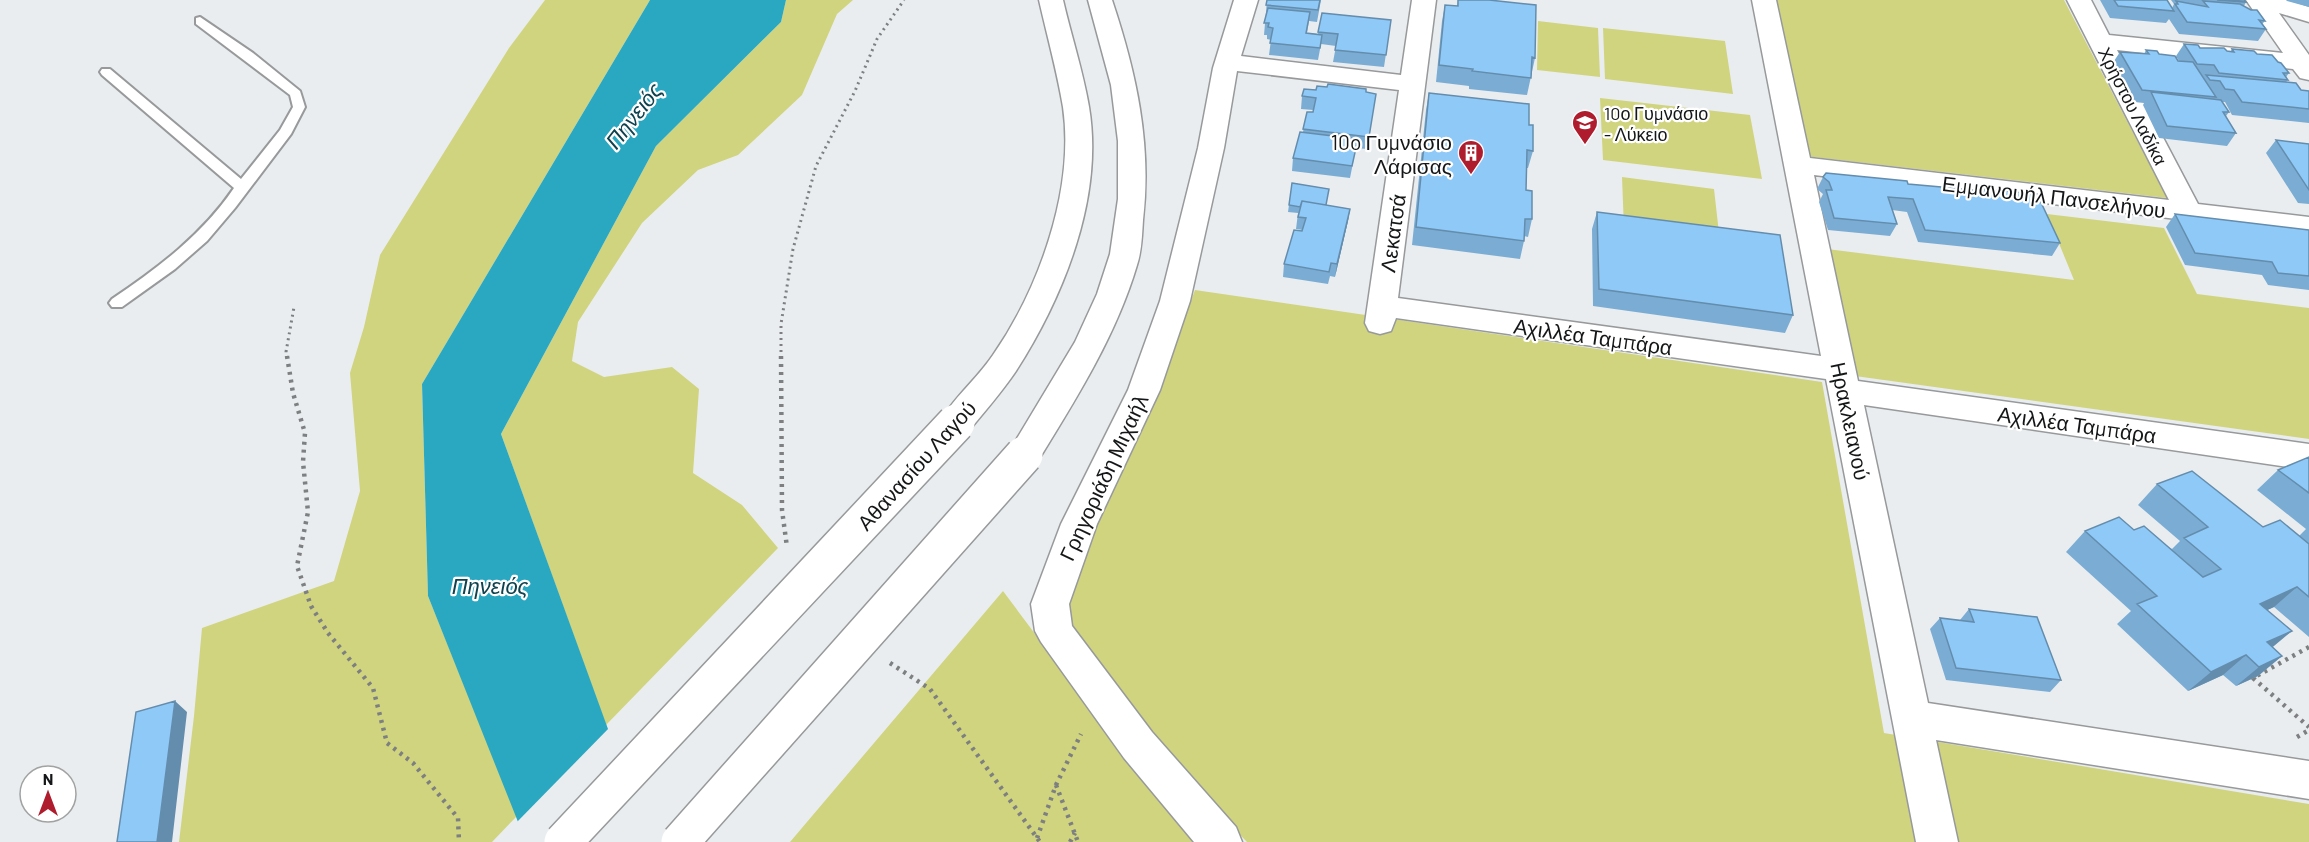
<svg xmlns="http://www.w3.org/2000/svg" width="2309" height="842" viewBox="0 0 2309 842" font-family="Barlow,sans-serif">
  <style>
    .green { fill: #d0d47f }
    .water { fill: #2aa8c2 }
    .pier { fill: #eaedef }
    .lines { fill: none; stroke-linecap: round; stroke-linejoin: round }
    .service-casing { stroke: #97999b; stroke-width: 4 }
    .minor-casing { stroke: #97999b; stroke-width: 3 }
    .trunk-casing { stroke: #97999b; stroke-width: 3 }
    .path-far1 { stroke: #7d7f80; stroke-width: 3; stroke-dasharray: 2 4; stroke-linecap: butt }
    .path { stroke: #7d7f80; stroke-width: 4.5; stroke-dasharray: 3 5; stroke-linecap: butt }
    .service { fill: #fff; fill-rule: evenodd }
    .minor { fill: #fff; fill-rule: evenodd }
    .trunk { fill: #fff; fill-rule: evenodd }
    .trunk-bridge-casing { stroke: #97999b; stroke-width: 40; stroke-linecap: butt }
    .trunk-bridge { stroke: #fff; stroke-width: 37 }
    .wall { fill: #7badd4 }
    .shaded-wall { fill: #648dad }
    .building { fill: #8fc9f7; stroke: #648dad; stroke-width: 1.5 }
    .labels { text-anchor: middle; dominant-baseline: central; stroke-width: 4.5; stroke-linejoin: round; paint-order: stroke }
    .far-street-label { font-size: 18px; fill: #151617; stroke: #fff }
    .far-poi-label { font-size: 18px; fill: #151617; stroke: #fff; text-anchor: start }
    .poi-label { font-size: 21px; fill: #151617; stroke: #fff; text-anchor: end }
    .street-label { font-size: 21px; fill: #151617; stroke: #fff }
    .water-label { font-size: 22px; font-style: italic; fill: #0d424e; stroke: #fff }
  </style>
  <rect width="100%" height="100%" fill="#eaedef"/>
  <path class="green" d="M545,0h105l-228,384 6,212 89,220 -25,26h-313l15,-126 8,-88 132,-47 26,-90 -10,-118 14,-46 16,-72 129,-207z
    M786,0h67l-16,14 -35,81 -64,60 -40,15 -56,53 -64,99 -6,39 32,16 68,-10 27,22 -6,84 49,32 36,43 -172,177 -105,-291 155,-288 125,-124z
    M1771,0h293l103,198 -362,-42z
    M1538,21l60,7 2,49 -63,-7z
    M1603,28l122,13 8,53 -128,-15z
    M1600,98l150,17 12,64 -159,-19z
    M1622,177l92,12 6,53 -96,-13z
    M2047,214l117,14 33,66 112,14v131l-454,-63 -28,-127 247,31z
    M1195,290l627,92 62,351 425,71v38h-1062l-69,-71 -102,-132 -7,-19v-37l79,-167z
    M1003,591l92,123 101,128h-406z"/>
  <path class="water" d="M650,0h136l-5,22 -125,124 -155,288 148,408h-123l-98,-246 -6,-212z"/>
  <path class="pier" d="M610,727l42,115h-129l-7,-19z"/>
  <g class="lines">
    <defs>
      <path id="service" d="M200,17l53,36 47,38 5,16 -14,27 -56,74 -28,33 -32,28 -35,25 -18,13h-10l-3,-4 3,-4c46,-31 90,-64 122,-111l-132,-113 -2,-3 2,-3h8l131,110 39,-49 13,-23 -3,-12 -94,-71v-6z"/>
      <path id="minor" d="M1234,0h24l-17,56 160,19 11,-75h24l-38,298 423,58 -69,-356h24l34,158 359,42 -102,-200h24l18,35 174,18 -37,-53h41l22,7v15l-30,-9 30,42v25l-9,-2 -7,-9 -176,-19 81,154 111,13v18l-495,-60 44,206 451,63v26l-445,-65 64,298 381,58v38l-373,-59 22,102h-42l-90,-463 -430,-61 -5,13 -11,3 -11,-3 -4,-8 34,-233 -162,-19 -13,77 -34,153 -30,89 -63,134 -28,80 3,22 80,106 84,95 6,15h-48l-70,-84 -83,-116 -6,-11 -4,-27 30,-80 67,-134 32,-89 38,-153 15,-80z"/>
      <path id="trunk" d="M1039,0h24c8,35 20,71 26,107 15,90 -25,189 -73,264 -14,21 -32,41 -48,61l-12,3 -12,-3 -5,-9c14,-25 38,-44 54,-68 46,-66 82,-166 70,-248 -6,-36 -16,-72 -24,-107z
        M1088,0h24c24,72 40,143 31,220 -1,14 -1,30 -6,45 -21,71 -62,136 -101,199l-12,4 -12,-4 -5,-9 68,-113 22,-48 13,-40 8,-55v-58l-7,-56z"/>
    </defs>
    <use href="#service" class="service-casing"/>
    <use href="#minor" class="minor-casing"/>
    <use href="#trunk" class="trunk-casing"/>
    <path class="path-far1" d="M287,358l-1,-6 8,-45
      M781,358v-34l12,-75 23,-83 39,-75 22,-52 27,-39"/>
    <path class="path" d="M287,356l6,37 12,40 -2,29 5,50 -11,54 14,40 17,27 45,55 14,55 26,20 45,55 1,24
      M781,356l1,154 5,37
      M2309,647l-56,31 56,49
      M890,663l40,26 110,153
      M2297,737l12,-7
      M1056,785l22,57
      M1037,838l19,-53 25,-51
      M1070,842l5,-9"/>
    <use href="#service" class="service"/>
    <use href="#minor" class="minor"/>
    <use href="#trunk" class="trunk"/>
    <defs>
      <path id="trunk-bridge" d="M563,842l393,-419
        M680,842l344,-387"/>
    </defs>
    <use href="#trunk-bridge" class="trunk-bridge-casing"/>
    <use href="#trunk-bridge" class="trunk-bridge"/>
  </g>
  <path class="wall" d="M1267,0h54l-4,22 -8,-1 -2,12 11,1 4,-21 69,7 -7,47 -51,-5 3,-16 -15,-2 -3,16 -49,-5 2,-15 -4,-1v-4h-3z
    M1458,0l77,58 -8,37 -58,-6v-3l-33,-4 6,-61 3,-16 12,1z
    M2100,0h67l5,8 2,-4 -3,-4h73l2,2 -2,4 21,15 -3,3 4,5 -8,12 -79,-7 -10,-15 -3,4 -56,-5z
    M2286,0h23v7l-22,-6z
    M2184,44l16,4 27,3 3,1 2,-3 25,5 21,8 11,11 -3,4 2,3 -2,2 15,8 8,1v32l-77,-8 -7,-13h-3l7,10 -3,4 10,17 -9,13 -68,-8 -16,-33 1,-2 -10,-1 -22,-38 8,-12 24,2 2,-4 33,11 -3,-5z
    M1316,90l50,2 10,2 -9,55 -11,-1 -6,30 -58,-7 1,-13 10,-26 4,-20h6v-2l-12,-1 1,-13z
    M1429,93l100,32 4,26 -5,17h-1l-1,22 6,29 -4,18 -4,-1v5l-4,18 -108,-14 14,-135z
    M2276,140l33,4v60l-11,-1 -32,-50z
    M1823,177l85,7 74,10 3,-5 75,54 -8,13 -134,-14 -11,-30 -15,-2 5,14 -7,12 -62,-6 -9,-28 4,-8 -6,-5z
    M1292,183l37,6 -3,16 24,4 -2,12 -13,56 -5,-1 -2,8 -45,-7 1,-13 19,-34 -7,-1 2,-16 -10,-1z
    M1597,212l196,103 -8,18 -192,-27 -1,-77z
    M2175,214l134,16v60l-41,-5 -6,-10 -77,-10 -19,-38z
    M2309,457v180l-35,-30 -7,3 5,37 10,9 -24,20 -22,10 -13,-11 -35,16 -71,-67 14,-13 -65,-59 19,-21 49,-1 38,19 8,-8 -42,-36 19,-21 106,43 36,9 7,-7 -49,-39 21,-20z
    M1969,609l92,71 -11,12 -104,-12 -16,-51 10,-11 20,2z"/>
  <path class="shaded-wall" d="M1350,209l-2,12 -13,56 2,-13z
    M2297,587l-23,20 -37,17 23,-20z
    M2292,631l-24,20 -1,-9z
    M2246,655l-23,20 -35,16 23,-19z
    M2282,656l-24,20 -22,10 23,-19z
    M175,701l12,11 -15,130h-15z"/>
  <path class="building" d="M1267,0h53l-2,10 -52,-5z
    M1458,0h31l47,5 -1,53 -3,-1 -1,21 -59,-7 1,-2 -34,-4 6,-60 13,1z
    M2114,0h53l7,11 -56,-5z
    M2217,0h27l2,2z
    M2176,1l32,6 -5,-6 37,3 11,6h6l8,11 -6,-1 7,9 -79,-7 -12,-18h3z
    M1268,8l42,4 -4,21 16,2 -2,13 -50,-5 3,-15 -5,-1 1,-4h-5z
    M1322,13l69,7 -5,35 -51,-5 3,-16 -20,-2z
    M2184,44l14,1 2,3h24l3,3 7,1 -2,-3 22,2 3,3 15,1 6,7 3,1 8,10h-6l5,7 -69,-7 -5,-8 -17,-1z
    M2146,50l11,1 2,3 16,2 3,5 15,1 23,35 -74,-7 -22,-38 29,2z
    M2206,75l90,8 5,7 8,1v18l-67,-7 -8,-12 -9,-1 -5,-8 -10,-1z
    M1328,84l38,5v3l10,2 -7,43 -66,-8 4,-17h6l3,-14 -14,-2 2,-7 12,1 1,-4 10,1z
    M2151,92l70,8 8,12h-6l13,21 -69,-7z
    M1429,93l100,11v21h4v26l-6,-1 -1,40 6,1v28h-7l-1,22 -108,-14z
    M1300,132l58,7 -6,27 -59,-8z
    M2276,140l33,4v46z
    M1826,173l81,8 1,3 67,6 1,3 11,1 -2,-5 52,5 23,49 -135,-13 -12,-31 -25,-2 9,27 -63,-6 -8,-28h6l-3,-8 -6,-5z
    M1292,183l37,6 -3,16 -24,-4 -2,6 -11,-2z
    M1302,201l48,8 -13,55 -6,-1 -2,9 -45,-8 10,-34 8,1 4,-13 -8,-1z
    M1597,212l183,23 13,80 -194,-26z
    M2175,214l134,16v46l-31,-3 -6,-11 -77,-9z
    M2309,457v36l-31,-23z
    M2192,471l71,56 17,-7 29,24v53l-12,-10 -37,17 32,27 -25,11 15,14 -23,11 -13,-12 -35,17 -74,-68 20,-8 -72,-65 34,-14 15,13 10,-4 59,51 18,-8 -37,-31 24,-11 -51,-43z
    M1969,609l68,8 24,63 -105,-12 -16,-50 34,4z
    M175,701l-18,141h-40l19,-130z"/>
  <defs>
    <symbol id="school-pin" viewBox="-11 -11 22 30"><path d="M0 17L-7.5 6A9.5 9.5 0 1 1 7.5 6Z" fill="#af1c2d" stroke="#fff"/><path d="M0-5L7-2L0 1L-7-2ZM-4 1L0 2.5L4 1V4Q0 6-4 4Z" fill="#fff"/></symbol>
    <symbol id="building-pin" viewBox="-11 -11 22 30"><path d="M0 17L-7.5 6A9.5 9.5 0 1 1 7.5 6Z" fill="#af1c2d" stroke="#fff"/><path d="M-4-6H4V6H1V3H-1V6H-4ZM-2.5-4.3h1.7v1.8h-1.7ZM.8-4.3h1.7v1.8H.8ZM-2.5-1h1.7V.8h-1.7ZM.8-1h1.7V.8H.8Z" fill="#fff"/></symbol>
  </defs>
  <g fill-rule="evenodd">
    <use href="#school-pin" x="1570" y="108" width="30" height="40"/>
    <use href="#building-pin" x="1456" y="138" width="30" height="40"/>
  </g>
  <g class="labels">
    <g class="far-street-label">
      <text transform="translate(2133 106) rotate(63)">Χρήστου Λαδίκα</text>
    </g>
    <g class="far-poi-label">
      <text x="1604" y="113">10ο Γυμνάσιο<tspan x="1604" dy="21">- Λύκειο</tspan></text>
    </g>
    <g class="poi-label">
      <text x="1452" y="141">10o Γυμνάσιο<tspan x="1452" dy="24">Λάρισας</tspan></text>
    </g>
    <g class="street-label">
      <text transform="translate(2054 196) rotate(7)">Εμμανουήλ Πανσελήνου</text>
      <text transform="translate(1392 233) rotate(-82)">Λεκατσά</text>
      <text transform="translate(1593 336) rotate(8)">Αχιλλέα Ταμπάρα</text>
      <text transform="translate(1851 421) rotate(78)">Ηρακλειανού</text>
      <text transform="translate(2077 424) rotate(8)">Αχιλλέα Ταμπάρα</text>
      <text transform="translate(916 465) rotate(-48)">Αθανασίου Λαγού</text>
      <text transform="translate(1103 477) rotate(-65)">Γρηγοριάδη Μιχαήλ</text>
    </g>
    <g class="water-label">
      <text transform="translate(633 115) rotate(-52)">Πηνειός</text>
      <text x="490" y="585">Πηνειός</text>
    </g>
  </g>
  <g transform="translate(48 794)"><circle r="28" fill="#ffffff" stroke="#a1a2a2" stroke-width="1.5"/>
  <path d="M0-4.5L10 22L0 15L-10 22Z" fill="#af1c2d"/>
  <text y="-9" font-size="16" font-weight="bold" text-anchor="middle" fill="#151617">N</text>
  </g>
</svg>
